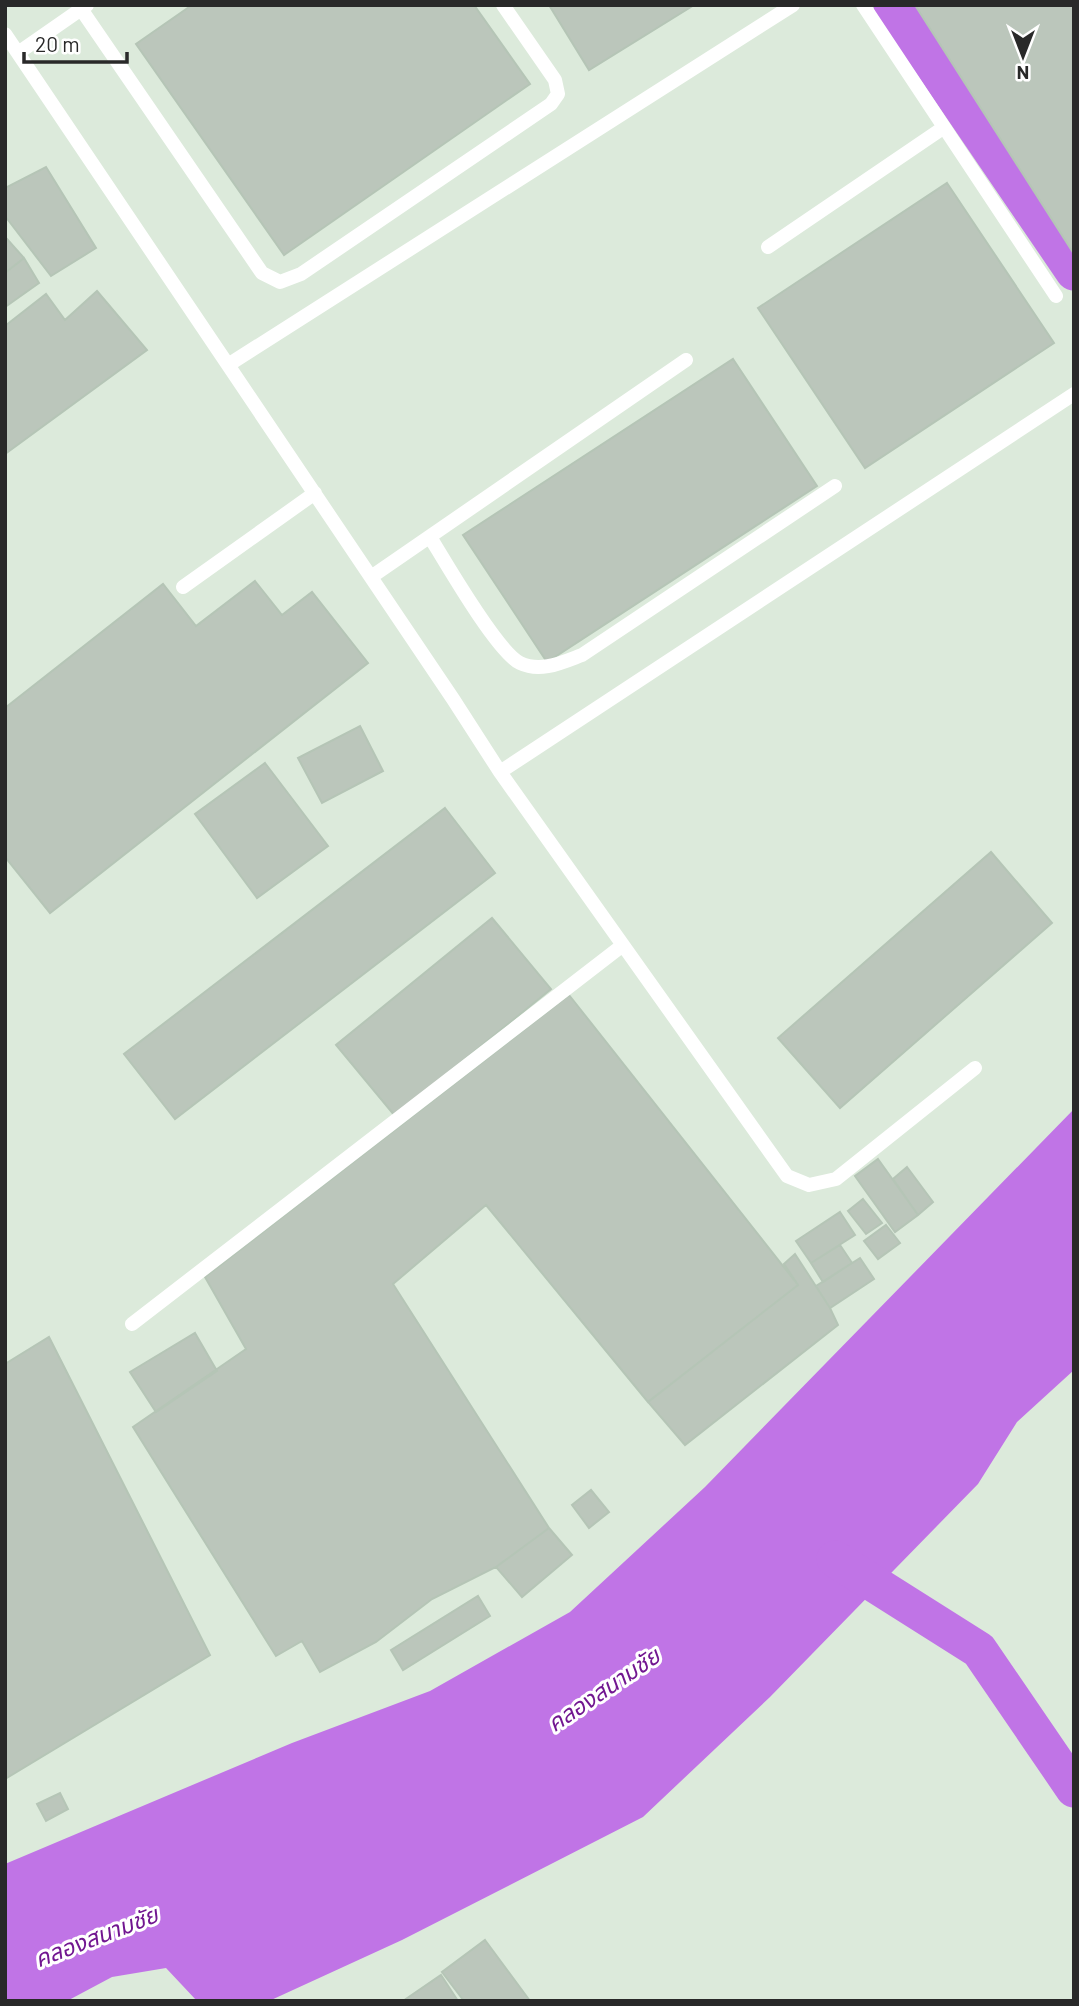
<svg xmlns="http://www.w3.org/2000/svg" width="1079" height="2006" viewBox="0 0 1079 2006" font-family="Barlow,'Noto Sans Thai',sans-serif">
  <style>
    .water { fill: #c074e6 }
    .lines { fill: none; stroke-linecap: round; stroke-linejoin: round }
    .canal { stroke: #c074e6; stroke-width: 37 }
    .building { fill: #bbc6bb; stroke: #b5c5b6; stroke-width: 2 }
    .lane { stroke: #fff; stroke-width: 14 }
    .labels { text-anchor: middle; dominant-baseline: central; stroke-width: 6; stroke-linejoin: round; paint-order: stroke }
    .water-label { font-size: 23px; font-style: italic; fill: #711690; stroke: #fff }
  </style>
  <rect width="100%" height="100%" fill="#dceadb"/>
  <path class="water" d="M1074,1109v261l-57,52 -39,62 -208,213 -127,120 -241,123 -133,61h-72l-31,-33 -54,9 -45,24h-62v-137l287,-121 138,-52 140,-79 135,-125z"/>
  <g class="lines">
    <path class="canal" d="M892,5l182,267
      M835,1559l144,91 95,139"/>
  </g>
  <path class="building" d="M192,5h282l56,79 -246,171 -148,-211z
    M549,5h145l-105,65z
    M915,5h159v249z
    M46,167l50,81 -45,28 -46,-60v-28z
    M947,183l107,160 -189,125 -107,-160z
    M7,239l17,19 -19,15v-33z
    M24,258l15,25 -34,24v-34z
    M97,291l50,59 -142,104v-128l41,-32 19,26z
    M733,359l84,127 -270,176 -84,-127z
    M255,581l27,34 30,-23 56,71 -318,250 -45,-56v-149l158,-124 33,42z
    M360,726l23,45 -61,32 -24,-45z
    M265,763l63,83 -71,52 -62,-84z
    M445,808l50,65 -320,246 -51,-65z
    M991,852l61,71 -212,185 -62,-70z
    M492,918l59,71 -156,127 -59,-71z
    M569,995l229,290 -150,117 -162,-197 -93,79 156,244 -53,39 -64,32 -56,43 -56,30 -18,-31 -26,15 -143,-229 113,-78 -41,-72z
    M878,1159l40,56 -23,17 -40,-56z
    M907,1167l26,35 -15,13 -25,-36z
    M863,1199l19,24 -16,11 -18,-23z
    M840,1212l15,23 -44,28 -15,-22z
    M886,1225l14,18 -22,16 -14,-18z
    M840,1245l12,18 -29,19 -12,-19z
    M795,1254l35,54 8,17 -153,120 -37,-43 150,-117 -14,-21z
    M860,1258l14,21 -44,29 -14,-22z
    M195,1333l22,38 -61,41 -26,-40z
    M49,1337l161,318 -205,124v-415z
    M591,1490l18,22 -20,16 -17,-23z
    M549,1528l23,27 -50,42 -26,-30z
    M478,1596l12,20 -87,54 -12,-20z
    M60,1793l8,16 -22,12 -9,-17z
    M485,1940l45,61h-66l-22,-29z
    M441,1975l17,26h-55z"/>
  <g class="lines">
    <path class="lane" d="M863,5l193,291
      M81,9l181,264 18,9 21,-8 250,-170 7,-10 -3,-14 -52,-75
      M5,34l448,665 47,73 287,404 22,9 27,-6 139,-111
      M18,53l69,-48
      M768,247l175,-119
      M228,365l565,-360
      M430,537c16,26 67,115 90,126 21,10 43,-1 62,-8l253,-169
      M371,577l315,-217
      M183,587l132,-94
      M500,772l574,-378
      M132,1324l491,-379"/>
  </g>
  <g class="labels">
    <g class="water-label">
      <text transform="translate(603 1689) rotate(-34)">คลองสนามชัย</text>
      <text transform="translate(96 1936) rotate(-21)">คลองสนามชัย</text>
    </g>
  </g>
  <rect width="1079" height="2006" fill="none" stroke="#292929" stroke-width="14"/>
  <g transform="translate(1023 56) rotate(180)" stroke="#ffffff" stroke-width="5" paint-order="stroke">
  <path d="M0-5L12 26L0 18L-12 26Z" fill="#292929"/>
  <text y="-10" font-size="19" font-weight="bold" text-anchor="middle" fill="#292929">N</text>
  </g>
  <path d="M24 52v10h103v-10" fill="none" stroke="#292929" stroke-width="3.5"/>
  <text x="35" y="52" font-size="21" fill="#292929" stroke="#ffffff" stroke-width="5" paint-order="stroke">20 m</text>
</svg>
